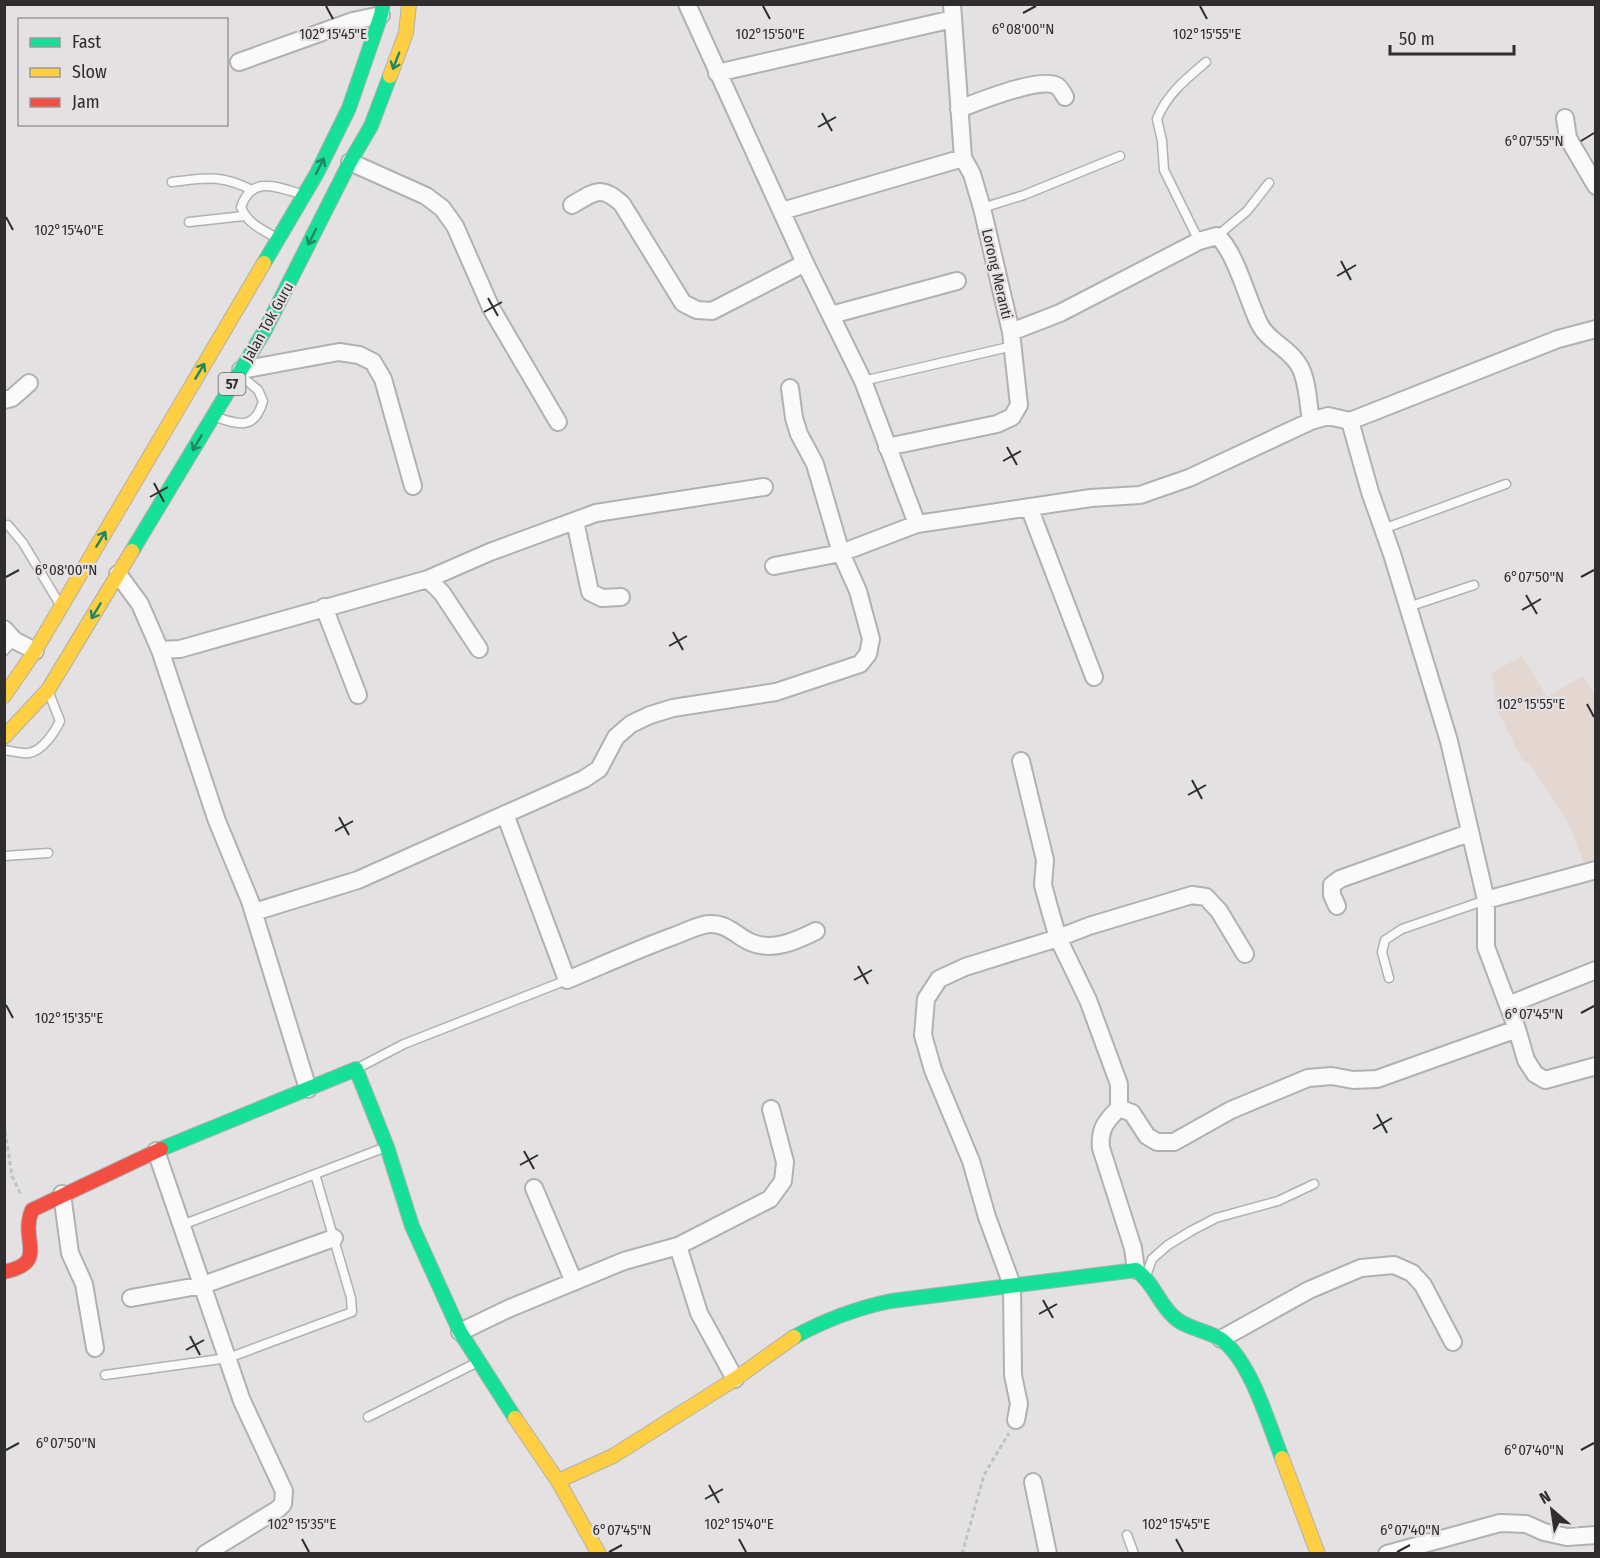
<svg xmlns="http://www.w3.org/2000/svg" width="1600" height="1558" viewBox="0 0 1600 1558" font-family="'Fira Sans Condensed',sans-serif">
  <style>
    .green { fill: #e4d7d1 }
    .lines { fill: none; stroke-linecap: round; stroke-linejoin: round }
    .lane-casing { stroke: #b2b0b1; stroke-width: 11 }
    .street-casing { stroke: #b2b0b1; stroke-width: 20 }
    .fast-casing { stroke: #b2b0b1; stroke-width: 16 }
    .slow-casing { stroke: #b2b0b1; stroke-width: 16 }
    .jam-casing { stroke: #b2b0b1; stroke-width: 16 }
    .path { stroke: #c3c2c2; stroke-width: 3; stroke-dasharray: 4.5 3; stroke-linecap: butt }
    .lane { stroke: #fbfafb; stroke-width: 8 }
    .street { stroke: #fbfafb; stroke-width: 16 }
    .fast { stroke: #16e098; stroke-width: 14 }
    .slow { stroke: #ffcf43; stroke-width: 14 }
    .jam { stroke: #f24e42; stroke-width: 14 }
    .oneway { stroke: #228663 }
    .ticks { fill: none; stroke: #2f2d2e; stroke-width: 2 }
    .labels { text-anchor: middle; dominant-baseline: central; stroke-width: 4.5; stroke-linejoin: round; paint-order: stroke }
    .shield { fill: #e5e0e2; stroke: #666364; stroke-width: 1.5 }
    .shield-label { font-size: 14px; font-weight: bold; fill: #2f2d2e }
    .street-label { font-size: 15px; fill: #2f2d2e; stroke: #e5e0e2 }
    .ticks-label { font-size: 15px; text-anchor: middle; fill: #2f2d2e; stroke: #e5e0e2; stroke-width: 4.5; stroke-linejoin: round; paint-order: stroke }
  </style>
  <rect width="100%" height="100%" fill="#e4e1e2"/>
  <path class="green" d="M1522,656l25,41 36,-21 12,18 1,172 -9,5 -19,-49 -39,-59 -7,-3 -26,-53 -4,-34z"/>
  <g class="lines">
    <defs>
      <path id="lane" d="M172,182c33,-4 49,-8 80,8
        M982,208l42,-13 96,-39
        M189,222l55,-6
        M1217,236l30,-25 22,-28
        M275,237c-14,-8 -28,-14 -34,-30 11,-32 36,-20 60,-13
        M1199,241l-35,-71 -2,-29 -5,-22c10,-25 29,-40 49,-57
        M863,381l150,-35
        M216,417c23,8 39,13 47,-16l-5,-11 -17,-14
        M8,525l15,18 36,60
        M1383,529l123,-45
        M1408,607l66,-22
        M4,651l10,-11
        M4,750c8,1 18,4 25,3 13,-2 26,-21 31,-32l-11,-28
        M4,856l44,-3
        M1389,978l-7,-26 3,-12 17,-11 84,-29
        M356,1069l48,-25 163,-64
        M182,1225l204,-78
        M1146,1276l6,-17 16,-14 23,-14 25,-13 62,-17 36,-17
        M105,1375l123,-17 124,-46 -1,-14 -36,-124
        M368,1417l110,-55
        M1127,1535l7,19"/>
      <path id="street" d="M687,4l118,259 58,118 54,143
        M239,62l114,-41 28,-6
        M717,73l236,-54
        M959,109c19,-7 81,-33 98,-23 3,2 6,7 8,11
        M1565,118l3,20 28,48
        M350,162l76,34 16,12 13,18 36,82 67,114
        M572,205c22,-13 29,-21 50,-1l61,99 14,7 15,1 93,-48
        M782,211l181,-53
        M831,315l126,-34
        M1011,332l49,-19 139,-72 18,-5c18,14 31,65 42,87 9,19 31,25 41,44 8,15 8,37 11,54
        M241,370l98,-18 20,3 14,7 10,17 30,107
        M4,400l8,-2 17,-15
        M1350,421l20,71 22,62 57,187 37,159v47l31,82 9,31 9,14 10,6 51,-14
        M887,447l110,-23 15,-7 7,-12 -8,-73 -29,-124 -10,-34 -9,-16 -11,-154
        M1029,507l65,170
        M575,521l15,71 12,6 19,-1
        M774,566l67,-13 76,-29 174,-26 49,-3 49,-17 122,-57 17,-5 22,5 208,-82 38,-10
        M118,574l22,30 20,46 57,171 33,80 58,188
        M428,579l14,14 37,56
        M324,607l34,88
        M4,629l10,11 21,11
        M160,650l20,-1 248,-70 62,-27 106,-39 168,-26
        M1021,761l24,99 -2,25 6,22 9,31 30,62 31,84v24c-13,13 -20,21 -18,40l32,100 3,22
        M505,814l62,166c36,-15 71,-31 107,-44 11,-4 24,-11 35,-12 18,-1 26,11 41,18 22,10 46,-1 66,-11
        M1486,900l110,-30
        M1337,906l-5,-11v-10l8,-6 129,-46
        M254,912l104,-32 226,-101 15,-10 17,-32 15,-13 19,-9 23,-7 103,-16 84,-28 8,-10 3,-15 -13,-48 -17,-38 -26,-89 -16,-30 -5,-16 -4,-30
        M1508,1005l88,-35
        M1119,1108l13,5 15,23 10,6h17l57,-32 77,-32 24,-2 21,4 24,-1 140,-50
        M156,1151l86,250 42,90 -1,13 -5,5 -73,45
        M534,1188l40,94
        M62,1194l8,59 14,31 11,64
        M678,1246l21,67 36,66
        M131,1298l72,-13 131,-47
        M460,1332l50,-24 114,-47 54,-15 92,-47 13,-18 2,-19 -14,-53
        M1221,1339l88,-49 52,-22 33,-3 18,8 11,12 30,57
        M1016,1420l3,-16 -6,-29 -1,-90 -25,-68 -16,-56 -38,-91 -10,-35 3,-36 13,-20 26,-12 93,-29 31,-12 103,-31 14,2 13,14 26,43
        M1033,1482l15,72
        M1387,1554l113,-31 26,1 18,8 23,5 29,-2"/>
      <path id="fast" d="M264,263l53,-90 32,-65 32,-93 2,-11
        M132,551l133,-221 85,-168 21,-36 19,-50
        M161,1149l195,-80 31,78 25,79 48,106 55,86
        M794,1337c31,-17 63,-29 97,-36l245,-31c17,12 22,32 37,46 12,13 35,14 49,24 29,22 47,85 60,118"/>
      <path id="slow" d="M390,76l16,-43 3,-29
        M4,696l31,-45 229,-388
        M4,737l44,-47 84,-139
        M515,1418l43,63 41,73
        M1282,1458l36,96
        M558,1481l55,-25 122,-77 59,-42"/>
      <path id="jam" d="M4,1272c46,-10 15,-31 28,-62l129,-61"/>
    </defs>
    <use href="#lane" class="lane-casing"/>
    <use href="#street" class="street-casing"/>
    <use href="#fast" class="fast-casing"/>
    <use href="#slow" class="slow-casing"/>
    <use href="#jam" class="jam-casing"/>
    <path class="path" d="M4,1124l8,52 9,19
      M962,1554l22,-79 25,-42"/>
    <use href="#lane" class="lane"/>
    <use href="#street" class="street"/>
    <use href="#fast" class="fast"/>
    <use href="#slow" class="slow"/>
    <use href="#jam" class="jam"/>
  </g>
  <defs><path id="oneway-shaft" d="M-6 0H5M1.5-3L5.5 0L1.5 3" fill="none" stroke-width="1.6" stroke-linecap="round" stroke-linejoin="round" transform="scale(1.5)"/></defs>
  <g class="oneway">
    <use href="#oneway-shaft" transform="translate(396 61) rotate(111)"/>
    <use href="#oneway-shaft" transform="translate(320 166) rotate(-63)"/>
    <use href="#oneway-shaft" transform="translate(312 237) rotate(117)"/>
    <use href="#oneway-shaft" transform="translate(200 371) rotate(-59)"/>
    <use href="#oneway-shaft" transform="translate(197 443) rotate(121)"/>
    <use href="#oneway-shaft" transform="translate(101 539) rotate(-59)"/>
    <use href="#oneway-shaft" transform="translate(96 611) rotate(121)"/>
  </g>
  <path class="ticks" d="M326,6l7,13M763,6l7,13M1200,6l7,13M1023,13l13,-7M822,113l10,18M818,127l18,-10M1581,141l13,-8M6,217l7,13M1341,261l10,19M1337,276l19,-11M488,298l10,18M484,312l18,-10M1007,447l10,18M1003,461l18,-10M154,483l10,19M150,497l18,-10M6,577l13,-7M1581,577l13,-7M1526,595l11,19M1522,610l19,-11M673,632l10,18M669,646l18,-10M1587,704l7,13M1192,780l10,19M1188,795l18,-10M339,817l10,18M335,831l18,-10M858,966l10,18M854,980l18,-10M6,1005l7,13M1581,1013l13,-7M1377,1114l10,19M1373,1129l19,-11M524,1151l10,18M520,1165l18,-10M1043,1300l10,18M1039,1314l18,-10M190,1336l10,19M186,1350l18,-10M6,1450l13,-7M1581,1450l13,-7M709,1485l10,18M705,1499l18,-10M302,1539l7,13M739,1539l7,13M1176,1539l7,13M609,1552l13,-7M1397,1552l13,-7"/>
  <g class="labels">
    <rect class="shield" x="218.5" y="373" width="27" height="22" rx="4.5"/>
    <g class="shield-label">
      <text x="232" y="384">57</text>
    </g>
    <g class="street-label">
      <text transform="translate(997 274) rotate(77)">Lorong Meranti</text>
      <text transform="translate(268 322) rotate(-61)">Jalan Tok Guru</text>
    </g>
  </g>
  <g class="ticks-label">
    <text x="1023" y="34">6°08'00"N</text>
    <text x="333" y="39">102°15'45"E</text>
    <text x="770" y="39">102°15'50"E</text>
    <text x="1207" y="39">102°15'55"E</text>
    <text x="1534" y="146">6°07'55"N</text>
    <text x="69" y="235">102°15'40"E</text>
    <text x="66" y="575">6°08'00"N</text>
    <text x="1534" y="582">6°07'50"N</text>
    <text x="1531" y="709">102°15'55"E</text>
    <text x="1534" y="1019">6°07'45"N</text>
    <text x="69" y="1023">102°15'35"E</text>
    <text x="66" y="1448">6°07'50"N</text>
    <text x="1534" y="1455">6°07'40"N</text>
    <text x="302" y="1529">102°15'35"E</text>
    <text x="739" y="1529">102°15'40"E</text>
    <text x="1176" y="1529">102°15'45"E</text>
    <text x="622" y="1535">6°07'45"N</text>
    <text x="1410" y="1535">6°07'40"N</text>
  </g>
  <rect width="1600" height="1558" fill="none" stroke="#2f2d2e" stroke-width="12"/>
  <rect x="18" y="18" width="210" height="108" fill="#e5e0e2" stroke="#9c989a" stroke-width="1.5"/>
  <rect x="30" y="38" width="30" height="9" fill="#16e098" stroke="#9c989a" stroke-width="1.5"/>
  <text x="72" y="48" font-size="18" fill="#2f2d2e">Fast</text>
  <rect x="30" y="68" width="30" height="9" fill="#ffcf43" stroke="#9c989a" stroke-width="1.5"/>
  <text x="72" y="78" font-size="18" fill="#2f2d2e">Slow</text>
  <rect x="30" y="98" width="30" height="9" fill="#f24e42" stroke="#9c989a" stroke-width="1.5"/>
  <text x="72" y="108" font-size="18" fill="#2f2d2e">Jam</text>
  <g transform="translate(1552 1510) rotate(331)" stroke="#e5e0e2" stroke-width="4.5" paint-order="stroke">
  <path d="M0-4.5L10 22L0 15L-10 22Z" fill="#2f2d2e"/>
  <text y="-9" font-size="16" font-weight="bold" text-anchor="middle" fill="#2f2d2e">N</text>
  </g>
  <path d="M1390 45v9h124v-9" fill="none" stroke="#2f2d2e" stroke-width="3"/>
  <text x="1399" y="45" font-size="18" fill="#2f2d2e" stroke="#e5e0e2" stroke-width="4.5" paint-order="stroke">50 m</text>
</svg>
